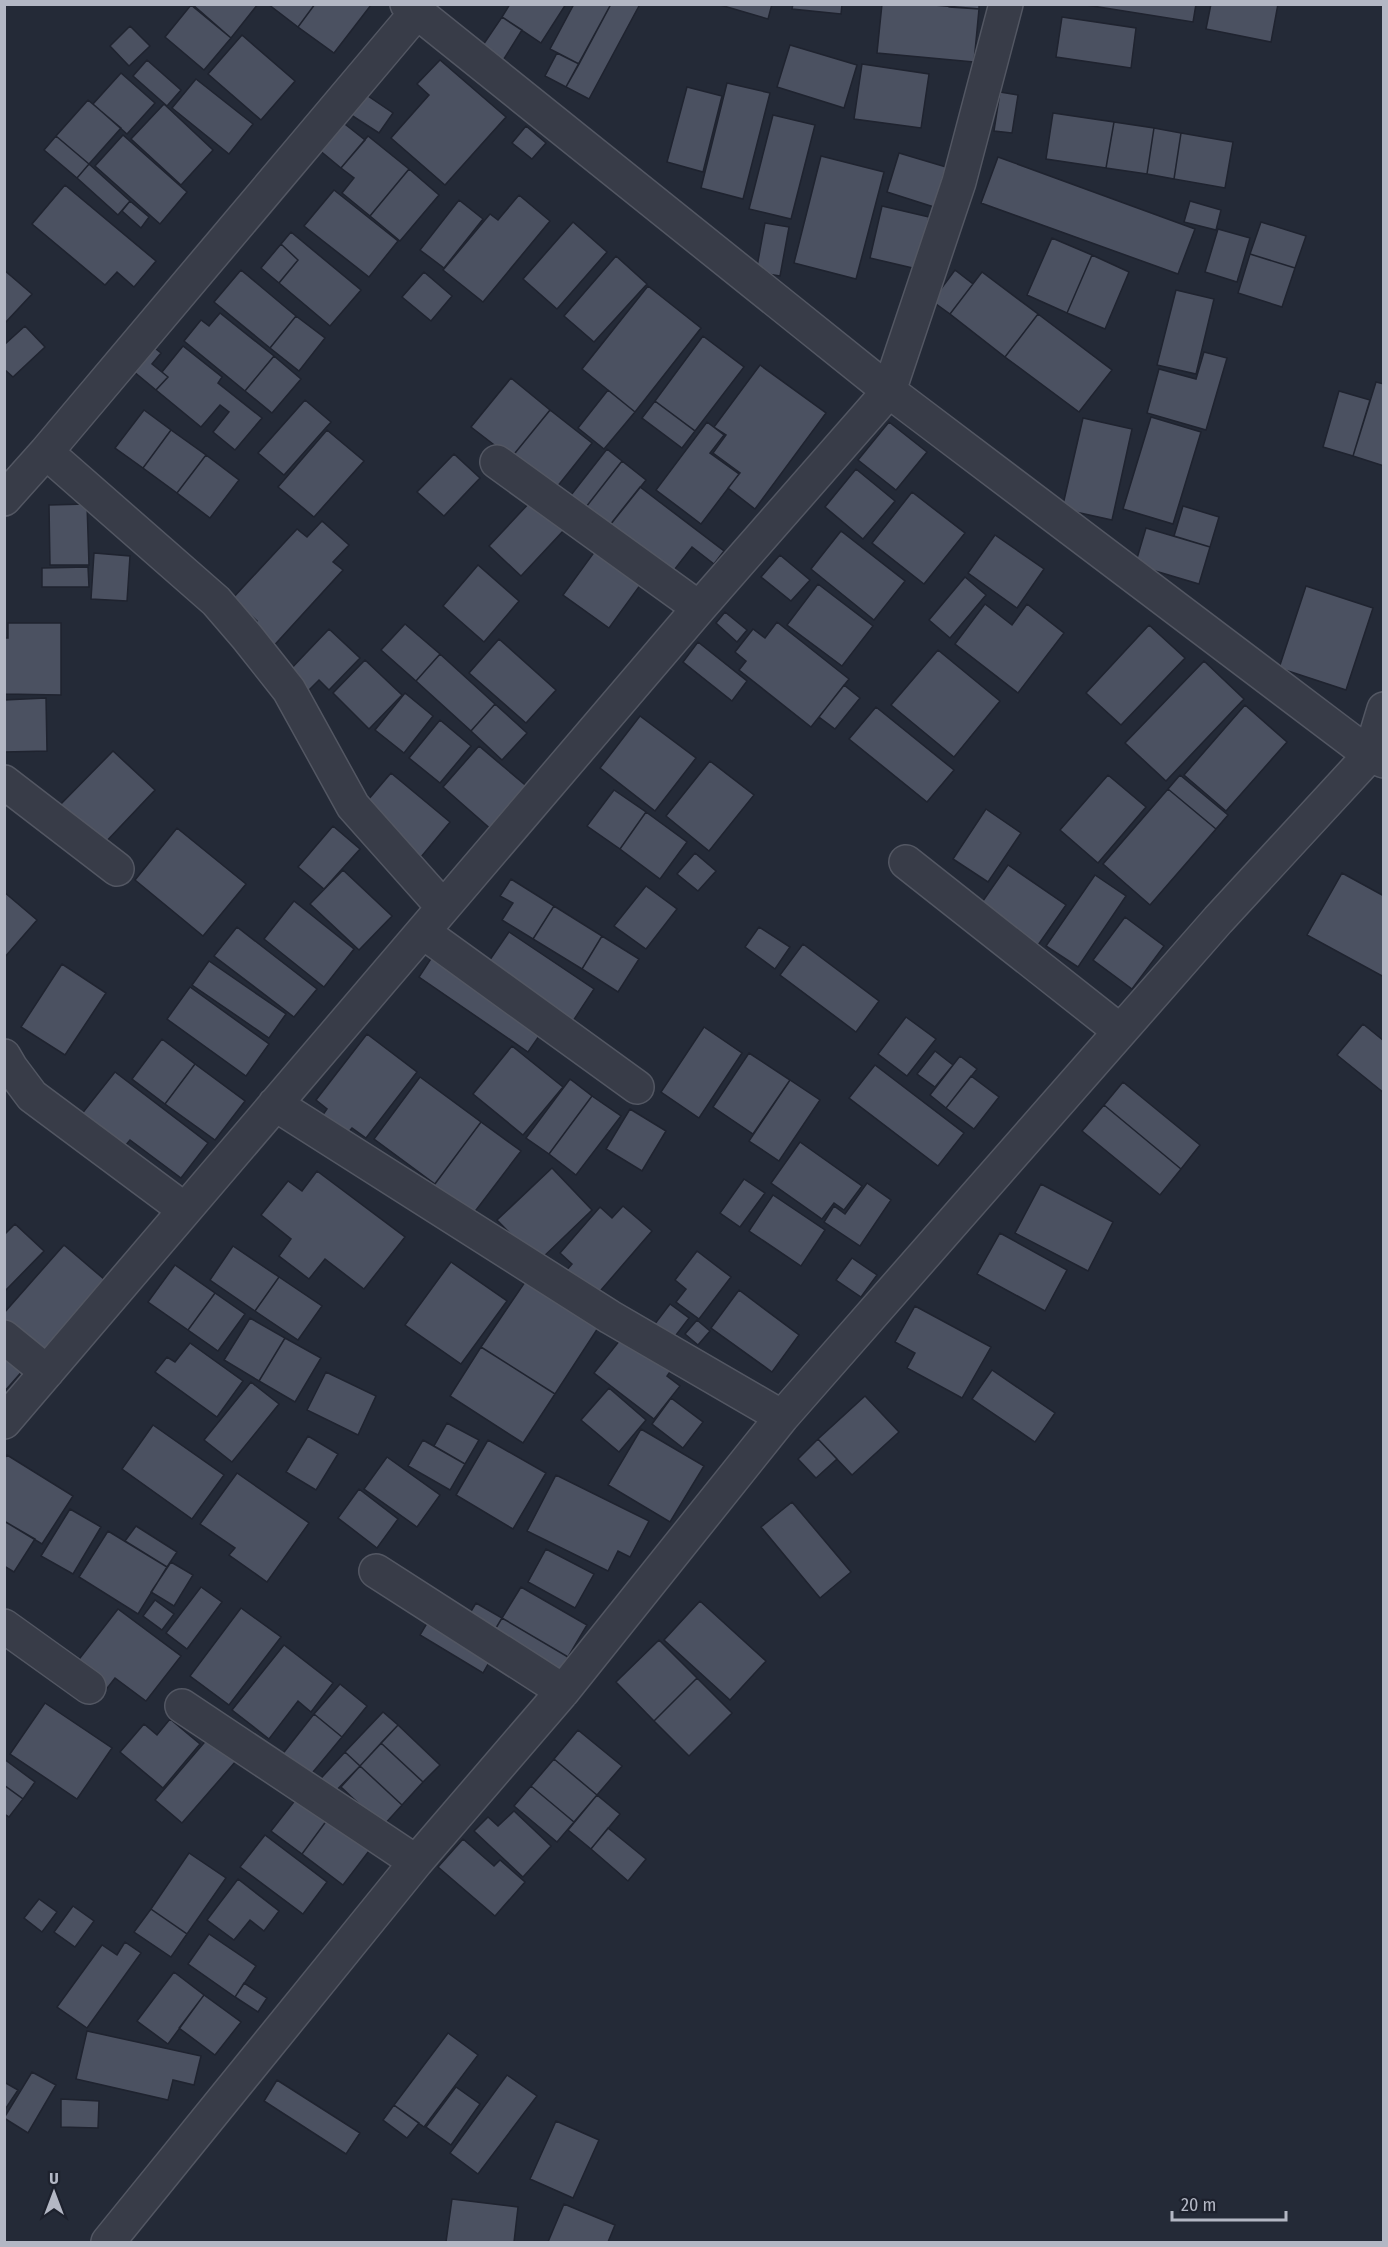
<svg xmlns="http://www.w3.org/2000/svg" width="1388" height="2247" viewBox="0 0 1388 2247" font-family="'Fira Sans Condensed',sans-serif">
  <style>
    .building { fill: #4b5161; stroke: #1f232f; stroke-width: 1.5 }
    .lines { fill: none; stroke-linecap: round; stroke-linejoin: round }
    .minor-casing { stroke: #535763; stroke-width: 36 }
    .minor { stroke: #383c48; stroke-width: 33 }
  </style>
  <rect width="100%" height="100%" fill="#242a37"/>
  <path class="building" d="M192,4h66l-27,34z
    M268,4h47l-17,23z
    M315,4h54l2,1 -37,48 -36,-26z
    M510,4h56l-25,39 -39,-26z
    M574,4h37l-32,60 -29,-15z
    M611,4h29l-51,95 -23,-12z
    M717,4h55l-4,15z
    M793,4h49l-1,10 -49,-5z
    M882,4h41l56,5 -5,53 -97,-9z
    M949,4h30v5l-30,-2z
    M1080,4h116l-3,18z
    M1211,4h67l-7,38 -65,-13z
    M191,5l40,33 -27,32 -39,-33z
    M502,17l20,13 -20,32 -21,-14z
    M1062,17l74,11 -5,40 -75,-11z
    M130,26l20,20 -21,20 -19,-20z
    M242,35l53,46 -34,39 -53,-46z
    M790,45l67,20 -13,43 -67,-21z
    M557,53l22,11 -13,23 -21,-11z
    M147,60l34,30 -14,16 -34,-30z
    M440,60l66,57 -61,68 -54,-47 38,-43 -12,-11z
    M862,64l67,10 -8,54 -67,-9z
    M121,73l34,30 -28,31 -34,-30z
    M196,79l57,45 -24,30 -57,-46z
    M727,83l43,10 -27,106 -42,-11z
    M687,87l35,9 -19,76 -36,-10z
    M362,92l31,21 -14,20 -31,-20z
    M1000,92l18,3 -6,38 -18,-2z
    M88,100l33,28 -32,36 -33,-28z
    M164,104l49,46 -32,35 -50,-46z
    M1053,113l61,9 -8,46 -60,-9z
    M773,115l42,10 -24,94 -42,-10z
    M341,121l24,19 -24,28 -23,-19z
    M1114,122l40,6 -7,46 -41,-6z
    M526,126l20,17 -14,16 -20,-16z
    M1154,128l27,5 -7,46 -27,-5z
    M1181,133l52,9 -8,46 -51,-9z
    M123,135l64,57 -27,32 -65,-58z
    M56,136l33,28 -12,14 -33,-28z
    M368,136l41,33 -39,47 -28,-23 12,-15 -13,-10z
    M899,153l47,14 -12,40 -47,-15z
    M821,156l63,16 -28,107 -62,-16z
    M998,157l197,72 -17,45 -197,-71z
    M89,164l41,37 -12,14 -41,-37z
    M409,169l30,26 -39,46 -30,-25z
    M65,185l91,76 -22,26 -17,-15 -12,13 -73,-61z
    M334,190l64,51 -29,36 -65,-51z
    M519,195l31,26 -67,81 -40,-32 47,-56 8,6z
    M459,200l24,19 -39,49 -24,-18z
    M130,201l19,16 -8,11 -19,-17z
    M1190,201l31,9 -5,20 -32,-8z
    M882,206l47,11 -12,52 -47,-11z
    M573,222l34,30 -50,57 -34,-30z
    M1261,222l45,14 -11,32 -45,-14z
    M765,223l24,4 -9,49 -24,-4z
    M1218,229l32,9 -13,44 -32,-10z
    M291,232l70,58 -31,36 -51,-43 19,-23 -17,-16z
    M1052,238l40,17 -25,58 -40,-18z
    M281,244l17,16 -19,23 -18,-15z
    M1250,254l45,14 -13,39 -44,-14z
    M1092,255l37,17 -24,57 -38,-16z
    M616,256l31,28 -53,58 -30,-26z
    M4,270l28,24 -28,30z
    M241,270l55,46 -26,32 -56,-46z
    M955,270l18,14 -23,30 -18,-13z
    M424,272l28,24 -21,25 -29,-24z
    M982,272l56,42 -33,43 -55,-43z
    M648,286l53,42 -66,84 -53,-43z
    M1176,290l38,9 -18,75 -39,-9z
    M220,313l54,43 -29,35 -61,-50 17,-21 8,6z
    M1038,314l74,56 -33,42 -74,-55z
    M296,316l29,22 -26,33 -29,-23z
    M25,326l20,21 -32,30 -9,-8v-24z
    M703,336l41,31 -49,64 -40,-30z
    M147,342l14,11 -9,11 16,13 -12,13 -29,-24z
    M183,346l39,31 -4,6 44,35 -27,32 -22,-18 16,-20 -9,-7 -19,22 -45,-37 12,-13 -6,-5z
    M1204,352l23,6 -21,72 -59,-17 12,-44 37,10z
    M274,356l27,23 -29,34 -27,-22z
    M760,365l66,48 -71,96 -27,-21 12,-15 -27,-20 13,-18 -12,-8z
    M511,378l39,32 -39,48 -40,-31z
    M1376,382l8,2v82l-31,-10z
    M608,390l27,22 -31,37 -26,-21z
    M1339,391l31,9 -17,56 -30,-9z
    M305,400l26,22 -47,53 -26,-22z
    M655,401l40,30 -13,17 -40,-30z
    M144,410l27,20 -28,38 -28,-20z
    M550,410l42,33 -39,49 -42,-34z
    M1151,417l50,15 -28,92 -50,-15z
    M1083,418l49,11 -20,91 -50,-11z
    M707,422l17,13 -14,18 29,21 -38,50 -45,-34z
    M889,422l38,30 -31,38 -38,-30z
    M171,430l35,25 -29,38 -34,-25z
    M327,430l37,31 -50,56 -36,-30z
    M607,449l15,12 -43,55 -15,-12z
    M454,454l26,24 -36,38 -27,-24z
    M206,455l33,25 -29,38 -33,-25z
    M622,461l24,19 -43,54 -24,-18z
    M856,469l39,32 -32,38 -38,-32z
    M640,487l84,64 -10,13 -22,-17 -21,27 -62,-48z
    M912,492l53,41 -41,51 -52,-41z
    M532,500l32,30 -43,46 -32,-30z
    M87,504l2,61h-39l-1,-60z
    M1183,506l36,11 -9,30 -36,-11z
    M322,521l27,24 -16,17 10,8 -74,81 -22,-20 10,-10 -25,-22 65,-70 10,8z
    M1146,528l64,19 -11,37 -64,-19z
    M841,531l64,50 -31,39 -63,-51z
    M995,535l49,34 -27,39 -49,-35z
    M595,551l46,33 -32,44 -46,-33z
    M94,553l36,3 -3,45 -36,-2z
    M780,555l30,25 -19,21 -30,-24z
    M478,565l41,36 -35,41 -41,-36z
    M88,567l1,20h-47v-19z
    M965,577l21,18 -36,43 -21,-18z
    M818,584l55,42 -31,40 -55,-41z
    M1306,586l67,22 -27,82 -67,-22z
    M985,604l27,21 15,-21 37,29 -46,60 -63,-49z
    M725,612l22,18 -10,12 -21,-19z
    M777,622l72,57 -38,48 -72,-57 7,-9 -11,-9 18,-23 12,9z
    M8,623h53v72l-57,-1v-56h4z
    M405,624l35,30 -24,27 -35,-31z
    M1149,625l36,33 -64,67 -35,-32z
    M329,629l31,29 -31,32 -10,-10 -12,12 -20,-19z
    M499,639l57,51 -30,33 -57,-50z
    M698,642l49,39 -15,20 -49,-39z
    M938,650l62,51 -46,56 -63,-52z
    M440,654l55,50 -24,27 -55,-50z
    M365,660l37,35 -33,34 -36,-36z
    M1204,661l40,38 -78,82 -41,-38z
    M844,685l16,13 -25,31 -16,-12z
    M405,693l28,23 -29,37 -29,-23z
    M46,698l1,53 -43,1v-52z
    M495,704l32,29 -25,27 -31,-29z
    M1245,705l42,37 -61,69 -42,-36z
    M876,707l78,63 -27,32 -78,-63z
    M640,716l56,42 -41,53 -55,-43z
    M440,720l31,26 -31,37 -31,-25z
    M479,746l51,43 -37,42 -50,-44z
    M113,751l42,39 -54,57 -43,-40z
    M710,761l44,34 -45,56 -43,-35z
    M391,773l59,49 -29,35 -59,-50z
    M1108,775l38,32 -48,56 -38,-33z
    M1180,775l48,40 -12,14 -48,-40z
    M1168,789l48,40 -66,76 -47,-41z
    M614,790l32,22 -26,37 -33,-23z
    M986,809l35,24 -33,49 -35,-23z
    M646,812l41,30 -27,37 -40,-30z
    M333,826l27,23 -36,40 -26,-22z
    M177,828l69,56 -43,52 -68,-56z
    M695,853l21,18 -18,20 -21,-17z
    M1008,865l58,40 -30,43 -58,-40z
    M343,870l49,46 -33,34 -49,-46z
    M1342,873l42,23v81l-77,-42z
    M1095,875l31,21 -48,71 -32,-21z
    M511,879l43,27 -21,33 -31,-19 11,-17 -13,-7z
    M646,886l31,23 -31,40 -32,-23z
    M4,892l33,28 -33,38z
    M294,901l60,48 -30,38 -60,-48z
    M554,906l48,30 -20,33 -49,-30z
    M1125,917l39,29 -32,43 -39,-29z
    M237,927l80,62 -23,28 -80,-61z
    M759,927l31,20 -15,22 -30,-22z
    M509,932l85,57 -23,35 -86,-57z
    M602,936l37,23 -21,33 -36,-23z
    M803,944l76,57 -23,31 -76,-57z
    M436,951l110,75 -18,26 -109,-75z
    M209,961l77,53 -17,24 -77,-53z
    M62,964l44,29 -41,62 -44,-28z
    M190,987l79,57 -23,32 -79,-57z
    M906,1017l30,22 -29,37 -29,-22z
    M1363,1024l21,17v52l-47,-38z
    M704,1027l38,26 -43,65 -38,-26z
    M367,1034l50,38 -51,66 -14,-10 -6,7 -24,-19 5,-7 -11,-9z
    M162,1039l33,25 -30,40 -33,-25z
    M512,1046l51,41 -40,48 -50,-41z
    M935,1051l18,14 -18,22 -18,-13z
    M749,1053l41,27 -37,54 -40,-27z
    M960,1056l17,13 -31,39 -16,-13z
    M195,1064l50,37 -30,39 -50,-36z
    M875,1065l89,68 -26,33 -89,-68z
    M115,1072l93,71 -27,35 -51,-38 -14,17 -43,-32z
    M971,1076l28,21 -25,32 -28,-21z
    M420,1077l61,45 -46,62 -61,-45z
    M570,1079l22,17 -43,58 -23,-16z
    M790,1080l30,20 -41,61 -30,-20z
    M1123,1082l77,63 -19,24 -77,-64z
    M592,1096l29,20 -45,59 -27,-21z
    M1104,1105l77,64 -21,26 -78,-64z
    M630,1109l36,22 -24,40 -36,-22z
    M481,1122l40,29 -54,71 -39,-29z
    M800,1142l62,44 -18,24 -10,-7 -12,16 -51,-36z
    M552,1168l40,42 -54,52 -41,-42z
    M317,1171l88,66 -41,52 -39,-30 -16,20 -30,-23 12,-17 -30,-24 27,-34 14,10z
    M744,1179l21,14 -25,34 -20,-14z
    M867,1183l24,17 -31,46 -36,-24 10,-16 11,8z
    M1041,1184l72,38 -25,49 -73,-38z
    M773,1195l52,35 -24,36 -52,-35z
    M623,1206l29,25 -57,66 -30,-25 7,-8 -12,-11 40,-46 12,11z
    M15,1224l29,27 -40,41v-57z
    M1000,1233l67,37 -22,41 -68,-37z
    M64,1245l41,35 -64,73 -37,-31v-9z
    M233,1246l46,31 -24,34 -45,-31z
    M697,1251l34,26 -32,42 -23,-17 10,-13 -11,-9z
    M852,1258l25,17 -16,22 -25,-17z
    M451,1262l56,39 -46,63 -56,-39z
    M175,1265l40,28 -27,37 -40,-28z
    M279,1277l43,29 -24,34 -43,-29z
    M525,1282l73,46 -43,66 -74,-47z
    M739,1290l60,45 -27,37 -61,-44z
    M215,1293l30,21 -27,37 -30,-21z
    M670,1304l19,14 -19,25 -19,-14z
    M915,1306l76,41 -29,51 -55,-30 8,-15 -20,-11z
    M250,1318l35,20 -26,43 -35,-21z
    M697,1320l13,11 -12,14 -13,-11z
    M285,1338l36,20 -26,44 -36,-21z
    M620,1340l52,29 -5,7 13,10 -26,33 -60,-46z
    M190,1343l53,38 -26,36 -62,-45 12,-15 8,5z
    M481,1347l74,47 -32,49 -73,-47z
    M4,1350l21,18 -21,24z
    M992,1370l63,43 -20,29 -63,-43z
    M326,1372l50,24 -18,39 -51,-25z
    M251,1382l28,22 -47,58 -28,-22z
    M609,1388l37,32 -27,32 -38,-32z
    M865,1396l34,36 -47,43 -34,-36z
    M671,1398l32,24 -20,26 -31,-24z
    M447,1423l32,17 -14,24 -31,-18z
    M153,1425l71,50 -32,44 -70,-50z
    M641,1429l63,37 -34,56 -62,-37z
    M308,1436l30,18 -22,36 -30,-18z
    M818,1439l19,20 -21,19 -18,-19z
    M423,1440l42,24 -15,26 -42,-24z
    M488,1440l58,33 -33,56 -57,-34z
    M7,1455l66,41 -31,48 -38,-23v-62z
    M387,1457l53,38 -23,32 -53,-38z
    M237,1473l72,50 -42,59 -38,-27 6,-7 -35,-24z
    M556,1475l93,46 -19,36 -12,-6 -10,20 -81,-40z
    M359,1489l39,30 -21,29 -39,-30z
    M792,1502l59,70 -31,26 -59,-71z
    M70,1509l31,18 -28,47 -32,-18z
    M4,1521l31,18 -21,33 -10,-6z
    M136,1526l41,26 -10,15 -42,-26z
    M108,1531l59,36 -29,47 -59,-37z
    M546,1549l48,25 -19,34 -47,-26z
    M171,1562l22,13 -19,31 -23,-14z
    M201,1587l21,15 -35,47 -21,-16z
    M521,1587l66,38 -19,32 -66,-39z
    M155,1600l19,14 -12,16 -19,-14z
    M700,1601l66,60 -36,39 -66,-60z
    M476,1603l26,15 -9,15 -26,-15z
    M241,1608l40,29 -52,68 -39,-29z
    M118,1609l63,47 -35,45 -31,-23 -10,13 -32,-24z
    M430,1618l62,39 -9,16 -63,-38z
    M502,1618l66,39 -9,15 -66,-39z
    M659,1640l38,38 -43,43 -38,-39z
    M284,1645l49,38 -22,29 -13,-11 -29,38 -37,-29z
    M697,1678l35,35 -43,43 -35,-35z
    M340,1684l27,22 -25,31 -28,-23z
    M45,1703l67,45 -35,51 -67,-45z
    M383,1712l15,13 -38,41 -15,-14z
    M314,1714l28,23 -34,41 -27,-22z
    M170,1719l30,25 -37,44 -43,-36 24,-28 13,11z
    M398,1725l42,40 -17,17 -42,-39z
    M578,1730l44,36 -25,29 -43,-36z
    M209,1737l27,24 -54,62 -27,-23z
    M381,1743l42,39 -21,23 -42,-39z
    M345,1752l15,14 -33,34 -14,-13z
    M4,1759l31,23 -12,17 -19,-14z
    M554,1759l43,36 -23,27 -43,-36z
    M360,1766l42,39 -19,21 -42,-39z
    M4,1785l19,14 -14,18 -5,-3z
    M531,1786l43,36 -17,20 -43,-36z
    M300,1794l30,22 -28,38 -31,-23z
    M597,1795l23,19 -29,35 -23,-19z
    M514,1811l37,35 -28,31 -49,-46 14,-14 10,9z
    M330,1816l42,31 -29,38 -41,-31z
    M608,1828l38,31 -18,22 -37,-32z
    M265,1835l62,47 -24,32 -63,-47z
    M463,1839l31,27 6,-6 25,22 -30,34 -57,-49z
    M189,1853l37,25 -39,56 -36,-25z
    M238,1879l41,32 -15,20 -14,-11 -16,20 -27,-20z
    M39,1899l18,13 -15,20 -18,-14z
    M73,1906l21,15 -19,26 -21,-15z
    M151,1909l36,25 -16,23 -37,-25z
    M209,1934l47,32 -21,31 -47,-33z
    M125,1942l16,11 -54,75 -30,-21 45,-62 15,10z
    M174,1972l30,23 -36,49 -31,-23z
    M244,1983l23,15 -9,14 -23,-15z
    M204,1995l37,27 -26,33 -36,-27z
    M87,2031l114,25 -7,29 -21,-5 -5,20 -92,-21z
    M448,2033l30,22 -54,72 -30,-22z
    M32,2072l24,13 -28,48 -24,-15z
    M507,2075l30,21 -59,78 -28,-21z
    M277,2080l83,53 -14,21 -82,-53z
    M4,2082l14,8 -14,21z
    M456,2087l24,17 -29,41 -25,-18z
    M61,2099l38,2 -1,27 -37,-1z
    M394,2105l25,18 -12,15 -24,-18z
    M556,2121l43,19 -26,58 -43,-19z
    M452,2199l66,8 -4,35h-68z
    M564,2204l51,21 -7,17h-60z"/>
  <g class="lines">
    <defs>
      <path id="minor" d="M407,4l482,387 481,364 14,6
        M46,452l170,149 31,36 42,53 64,116 90,101
        M497,462l202,146
        M4,499l42,-47 370,-439 2,-9
        M4,782l113,87
        M906,862l214,169
        M423,932l214,155
        M4,1056l7,12 21,28 153,114
        M275,1104l335,213 172,100
        M4,1337l43,35
        M4,1422l695,-814 190,-217 70,-209 47,-178
        M376,1571l187,120
        M4,1626l85,61
        M182,1706l234,156
        M108,2242l308,-380 147,-171 219,-274 436,-497 152,-165 14,-46"/>
    </defs>
    <use href="#minor" class="minor-casing"/>
    <use href="#minor" class="minor"/>
  </g>
  <rect width="1388" height="2247" fill="none" stroke="#b3b7c4" stroke-width="12"/>
  <g transform="translate(54 2193)" stroke="#1d212d" stroke-width="4.5" paint-order="stroke">
  <path d="M0-4.5L10 22L0 15L-10 22Z" fill="#b3b7c4"/>
  <text y="-9" font-size="16" font-weight="bold" text-anchor="middle" fill="#b3b7c4">U</text>
  </g>
  <path d="M1172 2211v9h114v-9" fill="none" stroke="#b3b7c4" stroke-width="3"/>
  <text x="1181" y="2211" font-size="18" fill="#b3b7c4" stroke="#1d212d" stroke-width="4.5" paint-order="stroke">20 m</text>
</svg>
